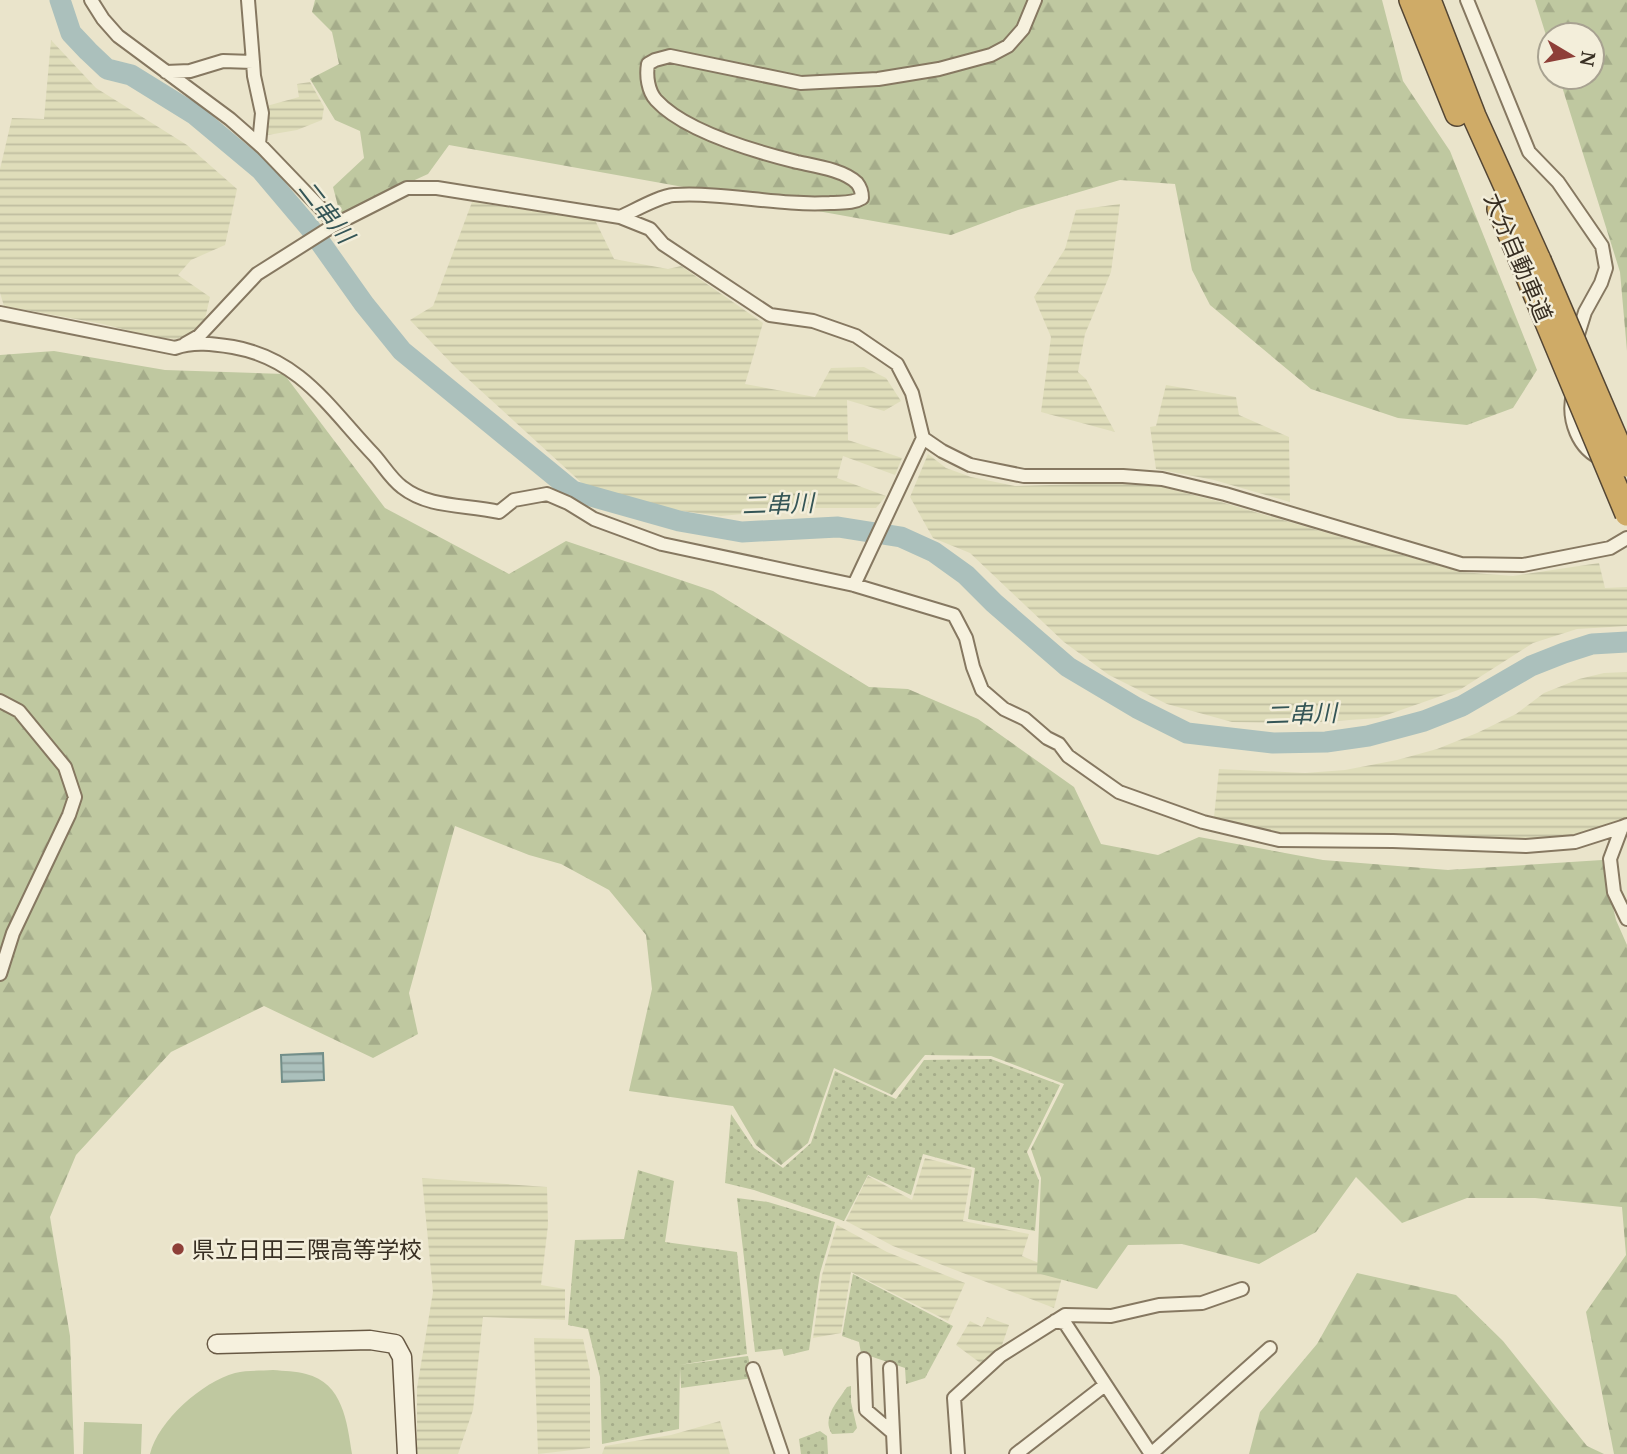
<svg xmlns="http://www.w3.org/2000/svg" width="1627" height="1454" viewBox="0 0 1627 1454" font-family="'Noto Serif','Noto Sans JP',serif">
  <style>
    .farmland { fill: url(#farmland-rules) }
    .grass { fill: url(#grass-dots) }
    .forest { fill: url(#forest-firs) }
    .pitch { fill: #bfc8a0 }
    .water { fill: url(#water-rules); stroke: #728e89; stroke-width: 2 }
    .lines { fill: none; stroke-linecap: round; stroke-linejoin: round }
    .river { stroke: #abc0bc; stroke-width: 21 }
    .street-casing { stroke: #867861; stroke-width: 16 }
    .secondary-casing { stroke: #685944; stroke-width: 21 }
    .highway-casing { stroke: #544634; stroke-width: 26 }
    .street { stroke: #f6f1de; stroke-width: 12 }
    .secondary { stroke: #f6f1de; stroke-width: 18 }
    .highway { stroke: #cfab67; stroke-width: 23 }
    .highway-bridge-casing { stroke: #544634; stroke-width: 26; stroke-linecap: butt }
    .highway-bridge { stroke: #cfab67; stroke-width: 23 }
    .poi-dot { fill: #8e3f38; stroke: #f3eeda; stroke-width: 2.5 }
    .labels { text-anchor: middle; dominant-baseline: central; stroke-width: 5; stroke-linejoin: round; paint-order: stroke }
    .street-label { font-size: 23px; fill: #382f23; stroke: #f3eeda }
    .poi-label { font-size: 23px; fill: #382f23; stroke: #f3eeda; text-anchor: start }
    .water-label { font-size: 24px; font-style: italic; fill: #345556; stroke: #f3eeda }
  </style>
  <defs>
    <pattern id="farmland-rules" width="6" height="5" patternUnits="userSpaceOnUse" patternTransform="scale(1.75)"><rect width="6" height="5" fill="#dfddba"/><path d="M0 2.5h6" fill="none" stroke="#c0bea0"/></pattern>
    <pattern id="grass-dots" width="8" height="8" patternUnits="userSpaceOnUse" patternTransform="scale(1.75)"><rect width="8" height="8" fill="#bfc8a0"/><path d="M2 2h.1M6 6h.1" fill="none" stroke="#a5ac8a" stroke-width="1.8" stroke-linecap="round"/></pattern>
    <pattern id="forest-firs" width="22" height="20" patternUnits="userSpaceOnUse" patternTransform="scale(1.75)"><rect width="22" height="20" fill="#bfc8a0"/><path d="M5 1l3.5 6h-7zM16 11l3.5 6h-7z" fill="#a5ac8a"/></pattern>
    <pattern id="water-rules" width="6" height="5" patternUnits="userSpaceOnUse" patternTransform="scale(1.75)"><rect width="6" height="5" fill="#abc0bc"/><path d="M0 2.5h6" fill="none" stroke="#8c9c98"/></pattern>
  </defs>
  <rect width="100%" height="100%" fill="#eae4cb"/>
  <path class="farmland" d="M51,40l45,48 91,57 50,44 -12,56 -34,15 -13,15 32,22 -6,26 -13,12 -16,4 -22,-2 -50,-13 -99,-18 -4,-13v-124l12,-51 32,1z
    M310,82l14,25 -2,13 -25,10 -35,6 1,-29 36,-10 -2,-13z
    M472,202l123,18 19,39 54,10 13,-3 82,57 -18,61 70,13 16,-29 33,-1 22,11 15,23 -17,10 -37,-11 1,40 54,18 -7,17 -52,-19 -6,22 49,18 -10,12h-70l-85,8 -47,-6 -90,-25 -128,-117 -46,-48 23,-14z
    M1120,204l-9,68 -26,62 -7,38 8,7 29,53 -74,-20 10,-75 -17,-40 31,-48 11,-39z
    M1166,385l70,12 3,18 50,22 1,65 -76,-22 -58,-11 -6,-42 6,-1z
    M928,454l18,14 25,9 44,9 102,-3 45,4 59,15 240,70 52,4 86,-13 6,25 22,-1v39l-50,3 -44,14 -72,46 -83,29 -72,5 -74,-1 -65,-18 -58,-29 -45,-33 -94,-89 -37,-15 -23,-41z
    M1627,672v146l-67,21 -39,1 -206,-5 -50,-3 -26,-5 -25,-10 5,-48 86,4 40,-3 52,-10 40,-11 40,-16 39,-19 28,-21 35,-14 25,-6z
    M925,1158l47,12 -9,51 66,13 -7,22 41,17 -9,35 -161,-62 -47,-25 22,-45 44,24z
    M422,1178l125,9 1,38 -7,60 24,4v31l-82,-3 -10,93 -15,44h-41v-66l16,-96z
    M837,1225l50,27 78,31 -17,38 -97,-49 -10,61 -28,5 9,-63z
    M987,1317l22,8 -7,20 -19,20 -27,-20 14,-24 12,6z
    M534,1338l49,1 7,32v77l-52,6z
    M720,1421l10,33h-128l3,-8 66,-11z"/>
  <path class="grass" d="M991,1059l69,26 -33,67 12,29 -4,50 -67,-12 7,-51 -52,-14 -12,41 -43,-20 -24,46 -90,-31 -29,-7 6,-69 23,34 29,20 28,-25 24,-72 61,28 28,-39z
    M638,1170l36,11 -9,61 72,10 10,102 -68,11 69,-9 5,22 -72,10 -1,-20 -1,61 -77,15 -2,-67 -12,-48 -20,-4 7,-85 49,-1z
    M737,1198l31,4 67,20 -15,51 -11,77 -25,6 -2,-7 -27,3z
    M853,1274l100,52 -28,52 -19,6 -1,-16 -44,-15 -2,-11 -17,-6z
    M851,1386v16l6,26 -4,5 -21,1c-11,-16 6,-33 15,-47z
    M820,1431l7,5 1,18h-27l-2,-15z"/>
  <path class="forest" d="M315,0h1067l21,81 47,70 87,219 -24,38 -46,17 -69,-7 -87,-29 -101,-84 -18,-35 -17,-86 -55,-4 -102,30 -67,25 -502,-90 -21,29 -88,40 -7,-27 31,-29 -4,-27 -25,-11 -25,-41 29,-15 -7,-32 -20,-20z
    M1535,0h92v351l-7,-79 -61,-195h33v-42h-42v13z
    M54,351l111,19 119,4 101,134 124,66 57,-33 147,50 156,96 39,2 70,30 96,68 27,57 57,11 41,-18 124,23 125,10 154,-10 14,60 11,25v509h-13l-28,-142 40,-57 -4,-48 -87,-9h-68l-65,25 -46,-46 -40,55 -57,32 -77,-20 -54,1 -31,44 -60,-16 4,-95 -10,-29 33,-65 -73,-28 -66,-1 -33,40 -58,-27 -26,75 -27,22 -25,-20 -23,-39 -104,-15 23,-102 -6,-54 -37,-45 -48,-26 -32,-9 -74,-29 -46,167 9,41 -45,24 -109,-52 -93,46 -95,103 -26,62 20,119 4,118h-74v-1099z
    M1357,1273l99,22 47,46 84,105 17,8h-355l11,-42 57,-68z"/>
  <path class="pitch" d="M273,1370c11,1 23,1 33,4 37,9 41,48 46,80h-202c8,-33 52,-72 85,-81 12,-3 26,-2 38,-3z
    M84,1422l58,2 -1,30h-58z"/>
  <path class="water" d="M323,1053l1,27 -42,2 -1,-27z"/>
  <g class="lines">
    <path class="river" d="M60,0l11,33 17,18 19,18 24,6 63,39 67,56 49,58 54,76 38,47 171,140 106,30 63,11 96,-5 63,10 33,15 32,23 28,28 74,64 69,41 50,25 86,10 53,-1 42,-6 56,-15 38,-15 69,-40 33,-13 28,-9 35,-2"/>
    <defs>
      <path id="street" d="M91,0l12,19 15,17 112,83 33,29 73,76
        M1467,0l62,152 29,30 44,64 4,22 -5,15 -16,29 -9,29
        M253,62l1,14 8,37 -3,31
        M166,72l24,-1 33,-10 30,1 -5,-62
        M620,217c14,-6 39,-21 54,-22 52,-3 104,11 156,8 12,-1 22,1 32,-5 0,-6 -1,-10 -5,-15 -13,-13 -42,-17 -60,-21 -40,-10 -113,-31 -141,-62 -8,-9 -10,-24 -8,-36l7,-4 15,-4 131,27 77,-4 61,-10 52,-14 17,-9 15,-17 12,-29
        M0,313l175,35c18,-7 39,-4 58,-1 68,12 97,62 141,108 9,10 17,24 28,32 28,22 64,17 97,25l15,-12 33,-6 21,9 26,16 68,25 192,41 100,30 12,23 7,29 9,23 22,19 21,10 22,19 12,6 9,12 51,36 84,30 76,18 114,1 133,5 49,-4 47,-15
        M185,344l14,-8 58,-62 79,-50 71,-36h30l183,29 30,12 13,15 107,71 43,6 43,15 41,28 15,29 11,45 -69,147
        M1573,394c-6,25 5,56 30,65
        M923,438l19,13 28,14 54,11h99l39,3 63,15 236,70 62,1 87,-17 17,-10
        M0,701l19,10 46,56 10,30 -6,18 -56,118 -13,41
        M1627,825l-5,2 -12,32 4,33 13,27
        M1055,1321l10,2 86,131
        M864,1359l2,51 27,23
        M890,1368l4,86
        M753,1369l29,85
        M958,1454l-4,-56 46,-42 65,-41 46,1 48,-11 43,-2 40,-14
        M1016,1454l89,-69
        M1151,1454l119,-106"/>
      <path id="secondary" d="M217,1344l153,-4 25,4 7,13 5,97"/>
      <path id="highway" d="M1411,0l46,114
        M1429,0l45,116 65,144
        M1499,209l21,49"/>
    </defs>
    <use href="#street" class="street-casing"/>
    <use href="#secondary" class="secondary-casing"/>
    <use href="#highway" class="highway-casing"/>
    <use href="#street" class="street"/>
    <use href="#secondary" class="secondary"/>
    <use href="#highway" class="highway"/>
    <defs>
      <path id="highway-bridge" d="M1520,258l107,256
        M1539,260l88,205"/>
    </defs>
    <use href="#highway-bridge" class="highway-bridge-casing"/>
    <use href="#highway-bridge" class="highway-bridge"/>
  </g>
  <circle class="poi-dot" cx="178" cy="1249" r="7"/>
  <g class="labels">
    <g class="street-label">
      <text transform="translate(1519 257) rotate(67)">大分自動車道</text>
    </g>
    <g class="poi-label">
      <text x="192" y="1249">県立日田三隈高等学校</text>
    </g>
    <g class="water-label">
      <text transform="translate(327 211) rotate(52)">二串川</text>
      <text transform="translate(778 503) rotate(-2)">二串川</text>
      <text transform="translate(1301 713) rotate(-2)">二串川</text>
    </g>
  </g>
  <g transform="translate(1571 56) rotate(100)"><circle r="33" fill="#f3eeda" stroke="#a8a291" stroke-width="2"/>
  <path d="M0-5L12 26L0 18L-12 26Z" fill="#8e3f38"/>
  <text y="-10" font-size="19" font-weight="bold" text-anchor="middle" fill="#382f23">N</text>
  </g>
</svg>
